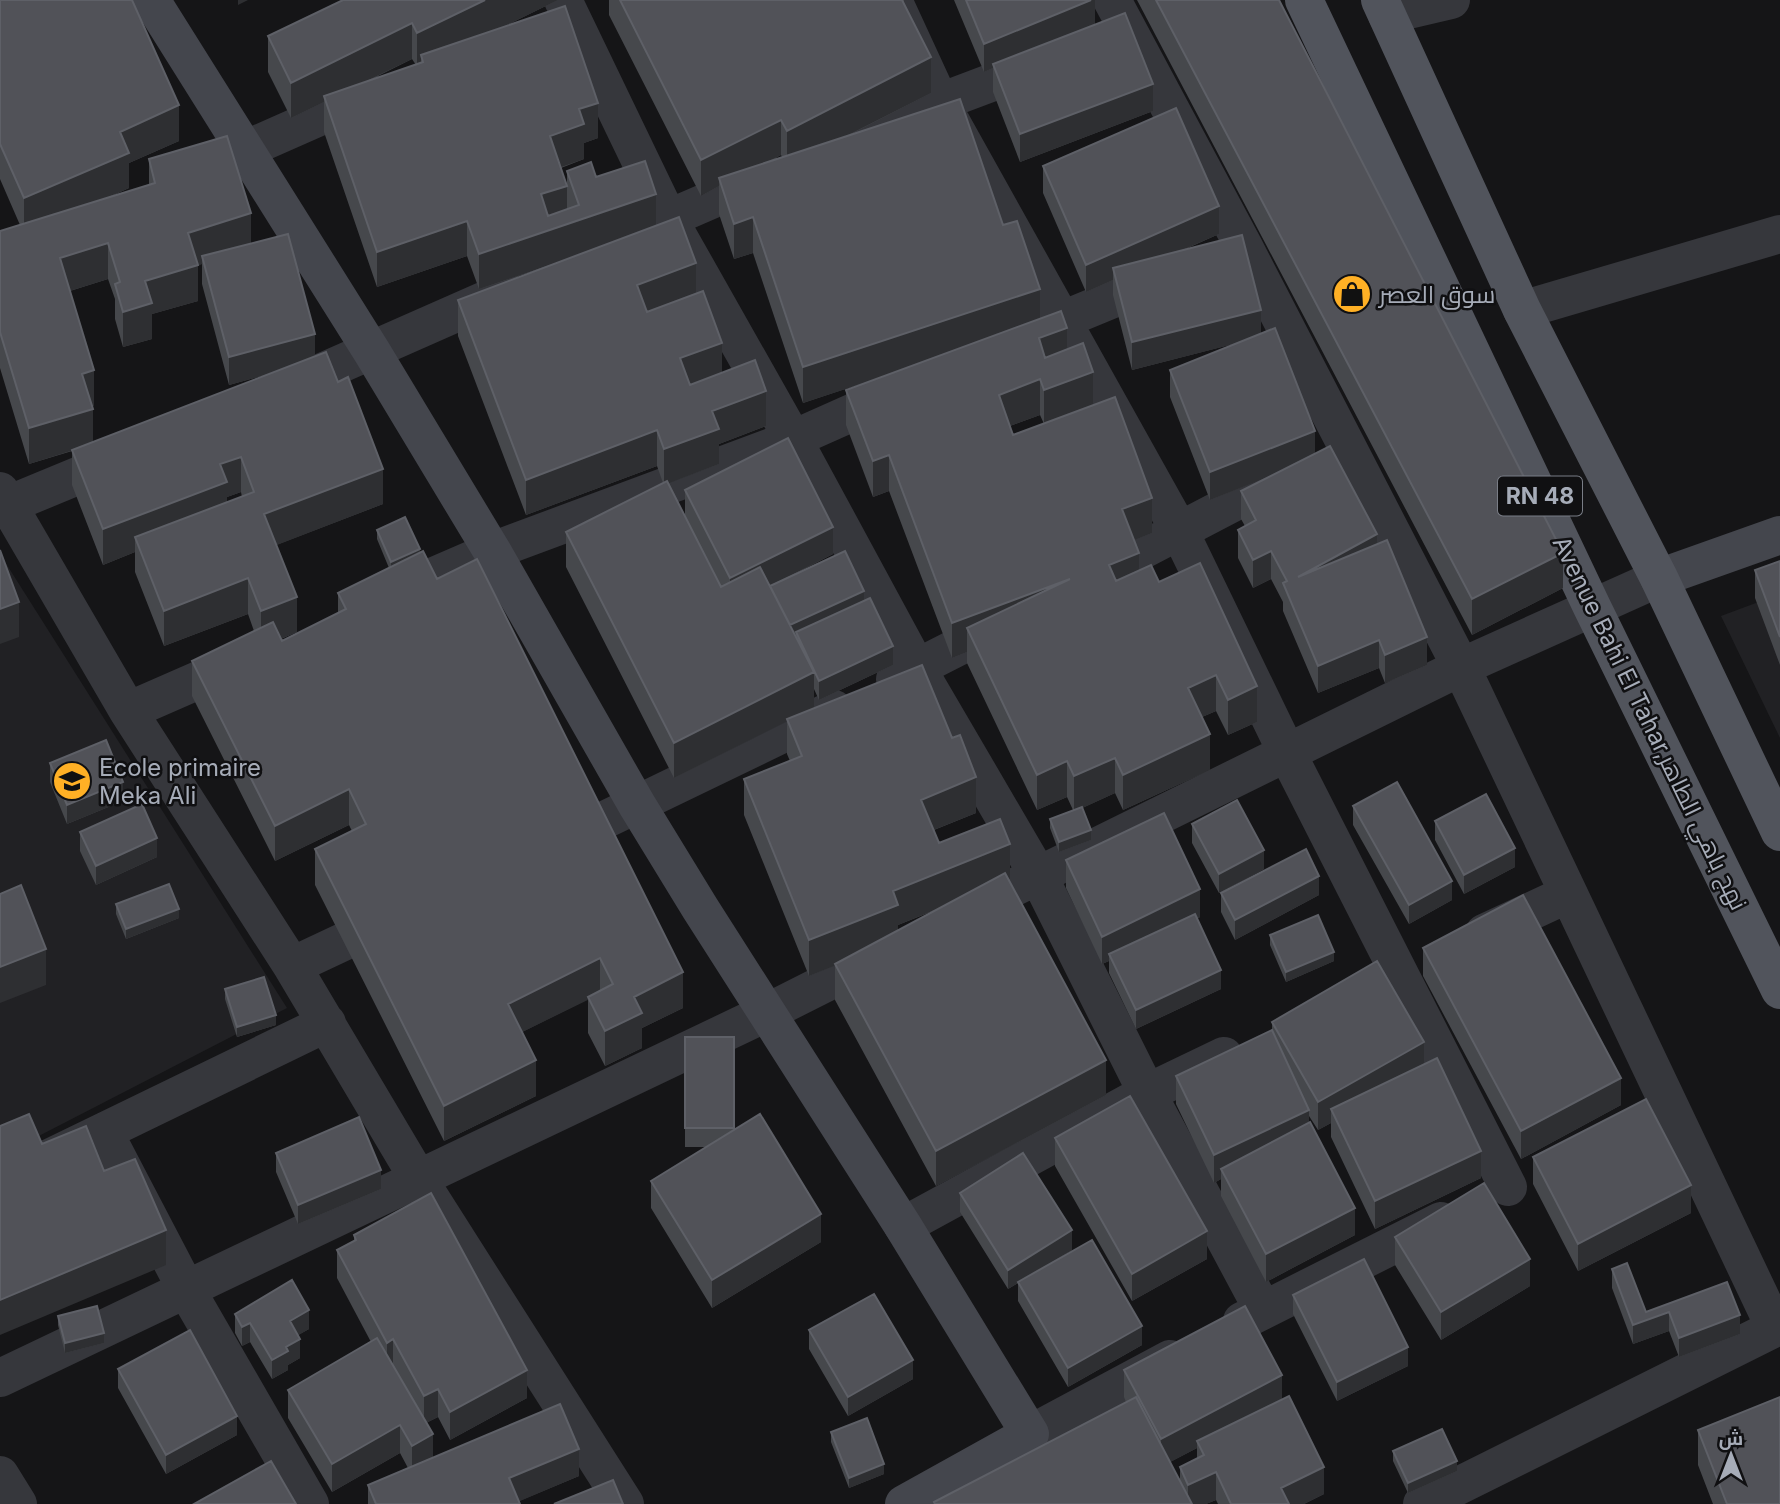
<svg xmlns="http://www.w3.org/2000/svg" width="1780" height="1504" viewBox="0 0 1780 1504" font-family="Inter,Cairo,sans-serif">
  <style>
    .built { fill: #212124 }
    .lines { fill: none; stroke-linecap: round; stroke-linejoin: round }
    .street { stroke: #36373c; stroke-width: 38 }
    .secondary { stroke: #44464d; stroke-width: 38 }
    .primary { stroke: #51545c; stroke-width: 38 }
    .wall { fill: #46484c; fill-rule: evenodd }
    .shaded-wall { fill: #2e2f32 }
    .building { fill: #515258; stroke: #5e6067; stroke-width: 2 }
    .labels { text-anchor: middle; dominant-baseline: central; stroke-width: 5; stroke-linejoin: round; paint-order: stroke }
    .shield { fill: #101012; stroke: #797d86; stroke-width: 2 }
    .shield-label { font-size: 23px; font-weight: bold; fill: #a6acb8 }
    .poi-label { font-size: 24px; fill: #a6acb8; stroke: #101012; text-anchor: start }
    .street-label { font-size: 24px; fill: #a6acb8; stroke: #101012 }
  </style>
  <rect width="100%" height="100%" fill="#151517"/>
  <path class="built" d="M0,554l287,454 -287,148z
    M1780,594v144l-59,-122z"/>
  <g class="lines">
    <path class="street" d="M563,0l105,218 125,221 124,229 121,207 109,218 116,217
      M893,0l47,102 239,428 108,223 221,434
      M1112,0l132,247 217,420 314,661 -353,176
      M1387,15l64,-15
      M856,137l84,-35 101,-38
      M215,163l156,-69
      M644,229l125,-54
      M1522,310l258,-76
      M1038,330l126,-52
      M286,388l220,-97
      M0,491l128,220 164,255 127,214 206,324
      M0,508l121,-50
      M1093,576l195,-102
      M388,596l104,-45 301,-112 101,-45
      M895,679l102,-52
      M128,711l112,-49
      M561,841l273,-132
      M966,911l495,-244 198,-89
      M1484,933l84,-39
      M292,966l100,-47
      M104,1132l82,157 124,215
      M0,1182l327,-159
      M903,1226l244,-133 77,-37
      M1242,1321l199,-100
      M0,1378l766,-365 115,-58
      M1030,1434l140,-75
      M0,1475l18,29"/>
    <path class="secondary" d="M151,0l221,352 120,199 145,254 63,103 203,318 127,208 -126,70
      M1659,578l121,-43"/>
    <path class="primary" d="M1304,0l288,607 188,383
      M1380,0l142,310 137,268 121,254"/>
  </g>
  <path class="wall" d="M0,0l179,141 -50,22v25l-26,12 46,-15v-26l102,85 64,113 68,147 -107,41 21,87 -16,7 1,2 56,-28v-20l51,-25 -12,-29v-9l43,23 17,26 246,429 -41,20v20l-37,18 -17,-33v-34l-66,33 14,64 -92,45 -129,-256v-36l37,-18 -3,-6 -74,36 -83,-165v-35l62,-30 -6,-17 -84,32 -29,-74v-20l-32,13 -31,-80v-34l-43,13 -29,-96v-137l20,-6 -20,-46zM202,264v20l27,101 43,-12 -179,69 -1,-36h2l-24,-115 38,-12 7,20v20l8,28 29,-8v-25l46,-13v-36zM241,492l1,5 -15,5v-5z
    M343,0h215l-57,28 97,110 -14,5v16l-23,9 6,18v-15l29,6 60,49 40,68 26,79 44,53 -47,18v20l-51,19 17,32v-25l148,64 -56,29 87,18 29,64 -74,35 -5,-11v19l162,105 -42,17 5,13 71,36 -1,1 97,215 -170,91 -101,-186v-35l-26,11 -65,-161v-36l46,-18 -3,-7v-33l-113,57 -108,-211v-35l97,-49 -6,-17 -131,49 -68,-179v-36l106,-39 -85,28 -12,-33 -90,31 -53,-155v-30l-33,16 -23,-46v-36zM412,59l4,6 -52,18zM943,907l-45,24v-6z
    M609,0h295v5l27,88 -86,44 158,88 37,94 27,30 85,184 -18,7 5,31 20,11 98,140 -29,13 -12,-24 -14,6 8,53 -87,40 -8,-17 -33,15 9,32 -32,12 -9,-24v-9l23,-9 -6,-13 -30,13 -70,-147v-11l-15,6 -63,-167 -16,6 -27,-72v-35l38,-14 -81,27 -50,-150 -19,6 -15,-45v-28l-18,10 -92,-181zM781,155l1,2 -16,6zM1040,415l4,9 -31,11 -3,-9z
    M954,0h141v25l58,86 -133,51 -27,-70v-24l-9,4z
    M1137,0h142l284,588 -91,47z
    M1043,166l176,68 -38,17 80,83 54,119 62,91 50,121 -42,18 -6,-15 -61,25 -35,-82v-9l-12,-23 -18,9 -15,-30v-28l7,-4 -4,-7v-28l33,-17 -64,26 -40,-103v-27l67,-27 -105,27 -19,-75v-15l-27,12 -43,-99z
    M1780,561v104l-25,-67v-28z
    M50,763l73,38 -56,23 -17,-42z
    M1353,806l99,94 -43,24 -56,-99z
    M1435,821l80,46 -51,27 -29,-54z
    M1192,824l72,45 -45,24 -27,-50z
    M80,832l77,25 -61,28 -16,-34z
    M1066,860l134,57 -3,2 24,70 -85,40 -27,-56v-12l-7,3 -36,-76z
    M1221,893l98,2 -84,45 -14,-28z
    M116,904l63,14 -53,21 -10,-25z
    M1270,935l64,26 -48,21 -16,-37z
    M1423,948l198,157 -100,54 -98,-183z
    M225,989l51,36 -39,12 -12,-38z
    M1272,1022l152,42 57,114 -106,51 -44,-92v-14l-13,7 -9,-14v6l46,113 -89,47 -45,-86v-17l-7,4 -38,-79v-28l96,-46z
    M685,1037h49v93l87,112 -109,66 -61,-100v-27l56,-34h-22z
    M1055,1138l152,121 -75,42 -77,-135z
    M276,1153l105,36 -83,35 -22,-52z
    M1533,1157l158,56 -113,58 -45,-87z
    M960,1193l112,57 -39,24 109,71 -74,42 -50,-86v-18l-10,6 -48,-77z
    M354,1235l173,163 -77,42 -12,-23 -12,6 7,34 146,19 -60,25 1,3h-152v-19l40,-17 -8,-15 -68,39 -44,-74v-28l83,-48 -34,-64v-28l17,-9z
    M1395,1237l135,49 -89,54 -46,-75z
    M1612,1269l34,43 81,-30 13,52 -61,23 -10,-26 -36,13 -21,-56z
    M1293,1295l115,71 -71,35 -44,-87z
    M235,1314l74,15 -11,6 2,23 -12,7v5l-16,9 -22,-37 -8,4 -7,-13z
    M58,1316l46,27 -39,10 -7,-28z
    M809,1330l104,49 -65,37 -39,-67z
    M118,1369l119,66 -71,39 -48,-86z
    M1124,1370l158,29 42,95 -20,10h-86l-2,-4 -10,4h-272v-2l192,-100 -2,-5zM1197,1448v10l-17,9v13l-10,-18z
    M1698,1430l82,74h-67l-15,-39z
    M831,1432l53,42 -35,14 -18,-46z
    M1393,1451l64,20 -49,22 -15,-32z"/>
  <path class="shaded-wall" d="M238,0h10l-10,5z
    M485,0h73l-135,66 -2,-11v12l-4,2v-36z
    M1091,0h4v26l-102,38v4l-9,4v-28z
    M412,23v36l-87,42 -1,-5v6l-33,16v-35z
    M931,57v36l-144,73v-35z
    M1153,84v27l-133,51v-28z
    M598,103v35l-14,5v16l-34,12v-35l29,-27z
    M179,105v36l-50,22v25l-105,46v-36l96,-66z
    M781,120v35l-60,30 -2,-7v8l-18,10v-36z
    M567,186v35l-26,8v-35z
    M656,194v35l-177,60v-35z
    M1219,206v28l-103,45 -3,-11v12l-27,12v-27z
    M251,213v36l-49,7v8l-4,1v36l-46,13v25l-29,8v-35l22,-31 43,-48z
    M753,217v36l-19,6v-35z
    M467,221v35l-90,31v-35z
    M108,243v36l-48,15v-36z
    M696,263v35l-59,23v-36z
    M1040,289v36l-237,78v-36z
    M1261,310v27l-129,33v-28z
    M1067,328v35l-28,10v-35z
    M315,334v27l-86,24v-28z
    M722,343v35l-42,16v-36z
    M94,370v36l-12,3v-35z
    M1093,372v35l-49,18v-35z
    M1040,379v36l-41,15v-35z
    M766,391v35l-47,18v20l-55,21v-36l48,-38z
    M93,409v35l-64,20v-36z
    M657,430v36l-131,49v-35z
    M1315,431v27l-105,42v-28z
    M889,455v36l-16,6v-36z
    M241,457v35l-14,5v21l-92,19v15l-32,13v-36l117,-65z
    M383,469v35l-119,46v-36z
    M1152,498v35l-30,12v-36z
    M833,527v27l-103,52v-28z
    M1377,534v28l-79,15z
    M420,549v10l-29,13v-10z
    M1271,551v28l-18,9v-28z
    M1139,553v36l-30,11v-35z
    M1563,553v35l-91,47v-36z
    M248,578v36l-84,32v-35z
    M1070,579l-103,49v24l-15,6v-35z
    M864,591v19l-68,22v9l-8,-15z
    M297,597v35l-36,15v-36z
    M19,602v35l-19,7v-35z
    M1427,637v28l-42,18v-28z
    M1379,640v28l-61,25v-27z
    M893,646v19l-74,35v-19z
    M814,672v36l-140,70v-35z
    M1216,675v36l-28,12v-35z
    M1257,686v36l-29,13v-35z
    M1210,734v36l-87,40v-35z
    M1115,758v35l-41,19v-36z
    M1067,761v36l-30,13v-35z
    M976,777v36l-55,22v-35z
    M123,782v19l-56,23v-19z
    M349,789v36l-74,36v-35z
    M1091,830v10l-32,12v-10z
    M157,838v19l-61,28v-19z
    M1010,844v35l-112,46v15l-89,36v-36l84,-49z
    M1515,848v19l-51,27v-19z
    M1264,850v19l-45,24v-19z
    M1319,876v19l-84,45v-20z
    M1452,881v19l-43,24v-19z
    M1200,889v28l-88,43 -3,-6v7l-7,3v-27z
    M179,909v9l-53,21v-10z
    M46,949v36l-46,18v-36z
    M1334,952v9l-48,21v-10z
    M600,958v36l-92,45v-35z
    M1221,970v19l-85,40v-19z
    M683,972v36l-41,20v20l-37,18v-35l29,-34z
    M276,1015v10l-39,12v-10z
    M1424,1042v28l-93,39v14l-13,7v-28z
    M536,1060v36l-92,45v-35z
    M1106,1060v35l-170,91v-35z
    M1621,1078v27l-100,54v-28z
    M1309,1110v28l-88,31v10l-7,4v-28z
    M1481,1151v27l-106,51v-28z
    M381,1170v19l-83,35v-19z
    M1691,1185v28l-113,58v-27z
    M1355,1208v27l-89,47v-28z
    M821,1214v28l-109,66v-28z
    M166,1230v35l-166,70v-35z
    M1072,1230v20l-64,39v-19z
    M1207,1231v28l-75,42v-27z
    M1530,1259v27l-89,54v-28z
    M309,1310v19l-19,11v-19z
    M1669,1312v19l-36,13v-19z
    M1740,1315v19l-61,23v-19z
    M250,1323v19l-8,4v-19z
    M1142,1326v19l-74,42v-19z
    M104,1333v10l-39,10v-10z
    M300,1339v19l-12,7v5l-16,9v-19l14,-13z
    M393,1339v28l-6,3v-27z
    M1408,1347v19l-71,35v-19z
    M913,1360v19l-65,37v-19z
    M527,1370v28l-77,42v-28z
    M1282,1375v28l-85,38v7l-36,19v-28z
    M438,1389v28l-14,7v-28z
    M237,1416v19l-71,39v-19z
    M400,1425v28l-68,39v-28z
    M433,1434v28l-21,12v-28z
    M579,1449v27l-66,28 -4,-26z
    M1457,1461v10l-49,22v-10z
    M884,1464v10l-35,14v-10z
    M1324,1467v27l-20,10h-23v-16z
    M1216,1472v28l-10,4h-18v-19z"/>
  <path class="building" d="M0,0h132l47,105 -59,27 9,21 -105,45 -24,-54z
    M343,0h142l-68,33 -5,-10 -121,60 -23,-47z
    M620,0h282l29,57 -144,74 -6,-11 -80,40z
    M966,0h125l-107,44z
    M1156,0h123l284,553 -91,46z
    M565,6l33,97 -19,6 5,15 -34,12 17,50 -26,8 7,22 31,-11 -12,-34 24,-9 5,15 49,-16 11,33 -177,60 -12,-33 -90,31 -53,-156 99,-34 -2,-7z
    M1125,13l28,71 -133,50 -27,-70z
    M960,99l43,126 14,-4 23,68 -237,78 -50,-150 -19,7 -15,-46z
    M1176,108l43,98 -133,59 -43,-99z
    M227,136l24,77 -63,20 10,32 -53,16 7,22 -29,9 -8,-28 5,-2 -12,-39 -48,15 34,112 -12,4 11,35 -64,19 -29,-96v-101l155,-48 -6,-24z
    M679,217l17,46 -59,22 10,27 56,-21 19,52 -42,15 10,27 65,-25 11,31 -54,20 7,18 -55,20 -7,-19 -131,50 -68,-180z
    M288,234l27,100 -86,23 -27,-101z
    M1242,235l19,75 -129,32 -19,-74z
    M1061,311l6,17 -28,10 6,20 38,-15 10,29 -49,18 -4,-11 -41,16 14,40 102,-38 37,101 -30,11 17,44 -30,12 7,16 35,-16 8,17 41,-19 57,123 -29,14 -12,-25 -28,13 22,46 -87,41 -8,-17 -41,18 -7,-15 -30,14 -70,-147 103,-49 -118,44 -63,-168 -16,6 -27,-71z
    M1275,328l40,103 -105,41 -40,-102z
    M326,352l12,30 10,-5 35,92 -119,45 33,83 -36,14 -13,-33 -84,33 -29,-74 119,-45 -13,-35 -21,7 7,18 -124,47 -31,-79z
    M788,438l45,89 -103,51 -45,-88z
    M1330,446l47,88 -79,43 89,-37 40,97 -42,18 -6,-15 -61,26 -35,-83 4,-2 -16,-30 -18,9 -15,-30 18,-10 -15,-29z
    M667,481l54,106 39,-20 54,105 -140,71 -108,-211z
    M405,517l15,32 -29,13 -14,-32z
    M0,550l19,52 -19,7z
    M423,551l14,28 40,-20 206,413 -49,25 8,16 -37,18 -17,-34 25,-13 -13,-26 -92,46 28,56 -92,46 -129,-257 51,-25 -17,-35 -74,37 -83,-165 81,-39 9,19 64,-32 -8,-16z
    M845,551l19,40 -74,34 -20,-39z
    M1780,561v76l-25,-67z
    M870,598l23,48 -74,35 -23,-49z
    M922,665l30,73 8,-3 16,42 -55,23 18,43 61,-24 10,25 -117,47 5,14 -89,35 -65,-161 58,-23 -15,-37z
    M106,740l17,42 -56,23 -17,-42z
    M1397,782l55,99 -43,24 -56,-99z
    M1486,794l29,54 -51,27 -29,-54z
    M1237,800l27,50 -45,24 -27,-50z
    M142,804l15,34 -61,28 -16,-34z
    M1082,807l9,23 -32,12 -9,-23z
    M1164,813l36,76 -98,48 -36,-77z
    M1306,849l13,27 -84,44 -14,-27z
    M1005,873l101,187 -170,91 -101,-187z
    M169,884l10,25 -53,20 -10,-25z
    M21,885l25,64 -46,18v-73z
    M1523,895l98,183 -100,53 -98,-183z
    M1195,914l26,56 -85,40 -27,-56z
    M1318,915l16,37 -48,20 -16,-37z
    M1377,961l47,81 -106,60 -46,-80z
    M264,977l12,38 -39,12 -12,-38z
    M1272,1030l37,80 -95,45 -38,-79z
    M685,1037h49v91h-49z
    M1437,1058l44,93 -106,50 -44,-92z
    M1130,1096l77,135 -75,43 -77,-136z
    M1646,1099l45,86 -113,59 -45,-87z
    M29,1114l13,30 44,-18 18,45 31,-12 31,71 -166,70v-174z
    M760,1114l61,100 -109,66 -61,-99z
    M359,1117l22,53 -83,35 -22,-52z
    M1310,1122l45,86 -89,46 -45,-85z
    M1023,1153l49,77 -64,40 -48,-77z
    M1484,1183l46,76 -89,53 -46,-75z
    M431,1193l96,177 -77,42 -12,-23 -14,7 -31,-57 -6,4 -50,-93 19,-10 -2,-5z
    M1092,1240l50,86 -74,42 -50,-86z
    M1364,1259l44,88 -71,35 -44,-87z
    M1627,1263l19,49 81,-30 13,33 -61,23 -10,-26 -36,13 -21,-56z
    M292,1280l17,30 -19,11 10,18 -14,8 2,4 -16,9 -22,-37 -8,4 -7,-13z
    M874,1294l39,66 -65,37 -39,-67z
    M97,1306l7,27 -39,10 -7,-27z
    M1245,1306l37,69 -121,64 -37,-69z
    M190,1330l47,86 -71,39 -48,-86z
    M377,1338l56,96 -21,12 -12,-21 -68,39 -44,-74z
    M1289,1396l35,71 -43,21 8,16h-58l-15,-32 -28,13 -8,-18 24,-12 -7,-14z
    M1136,1397l56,107h-257l-1,-2z
    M1780,1397v107h-53l-29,-74z
    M560,1404l19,45 -70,29 11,26h-144l-8,-19z
    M867,1418l17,46 -35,14 -18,-46z
    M1442,1429l15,32 -49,22 -15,-32z
    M271,1461l25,43h-102z
    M613,1480l10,24h-69z"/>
  <defs>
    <symbol id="shop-disc" viewBox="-11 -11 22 22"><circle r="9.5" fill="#ffb025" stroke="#101012"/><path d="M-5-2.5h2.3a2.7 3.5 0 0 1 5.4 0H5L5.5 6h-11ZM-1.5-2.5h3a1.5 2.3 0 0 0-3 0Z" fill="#111"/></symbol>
    <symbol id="school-disc" viewBox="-11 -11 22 22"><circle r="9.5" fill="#ffb025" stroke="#101012"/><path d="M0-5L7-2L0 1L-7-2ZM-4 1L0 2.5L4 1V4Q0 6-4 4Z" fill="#111"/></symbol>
  </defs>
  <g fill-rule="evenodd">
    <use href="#shop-disc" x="1330" y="272" width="44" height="44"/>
    <use href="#school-disc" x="50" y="759" width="44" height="44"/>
  </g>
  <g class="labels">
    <rect class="shield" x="1498" y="476.5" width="84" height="39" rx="5"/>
    <g class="shield-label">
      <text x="1540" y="496">RN 48</text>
    </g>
    <g class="poi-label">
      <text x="1379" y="294">سوق العصر</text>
      <text x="99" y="767">Ecole primaire<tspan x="99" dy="28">Meka Ali</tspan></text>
    </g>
    <g class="street-label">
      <text transform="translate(1650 723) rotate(64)">Avenue Bahi El Tahar,نهج باهي الطاهر</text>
    </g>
  </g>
  <g transform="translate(1731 1455)" stroke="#101012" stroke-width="5" paint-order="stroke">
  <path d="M0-5L12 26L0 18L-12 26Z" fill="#a6acb8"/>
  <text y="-10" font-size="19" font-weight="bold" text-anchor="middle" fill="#a6acb8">ش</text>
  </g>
</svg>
